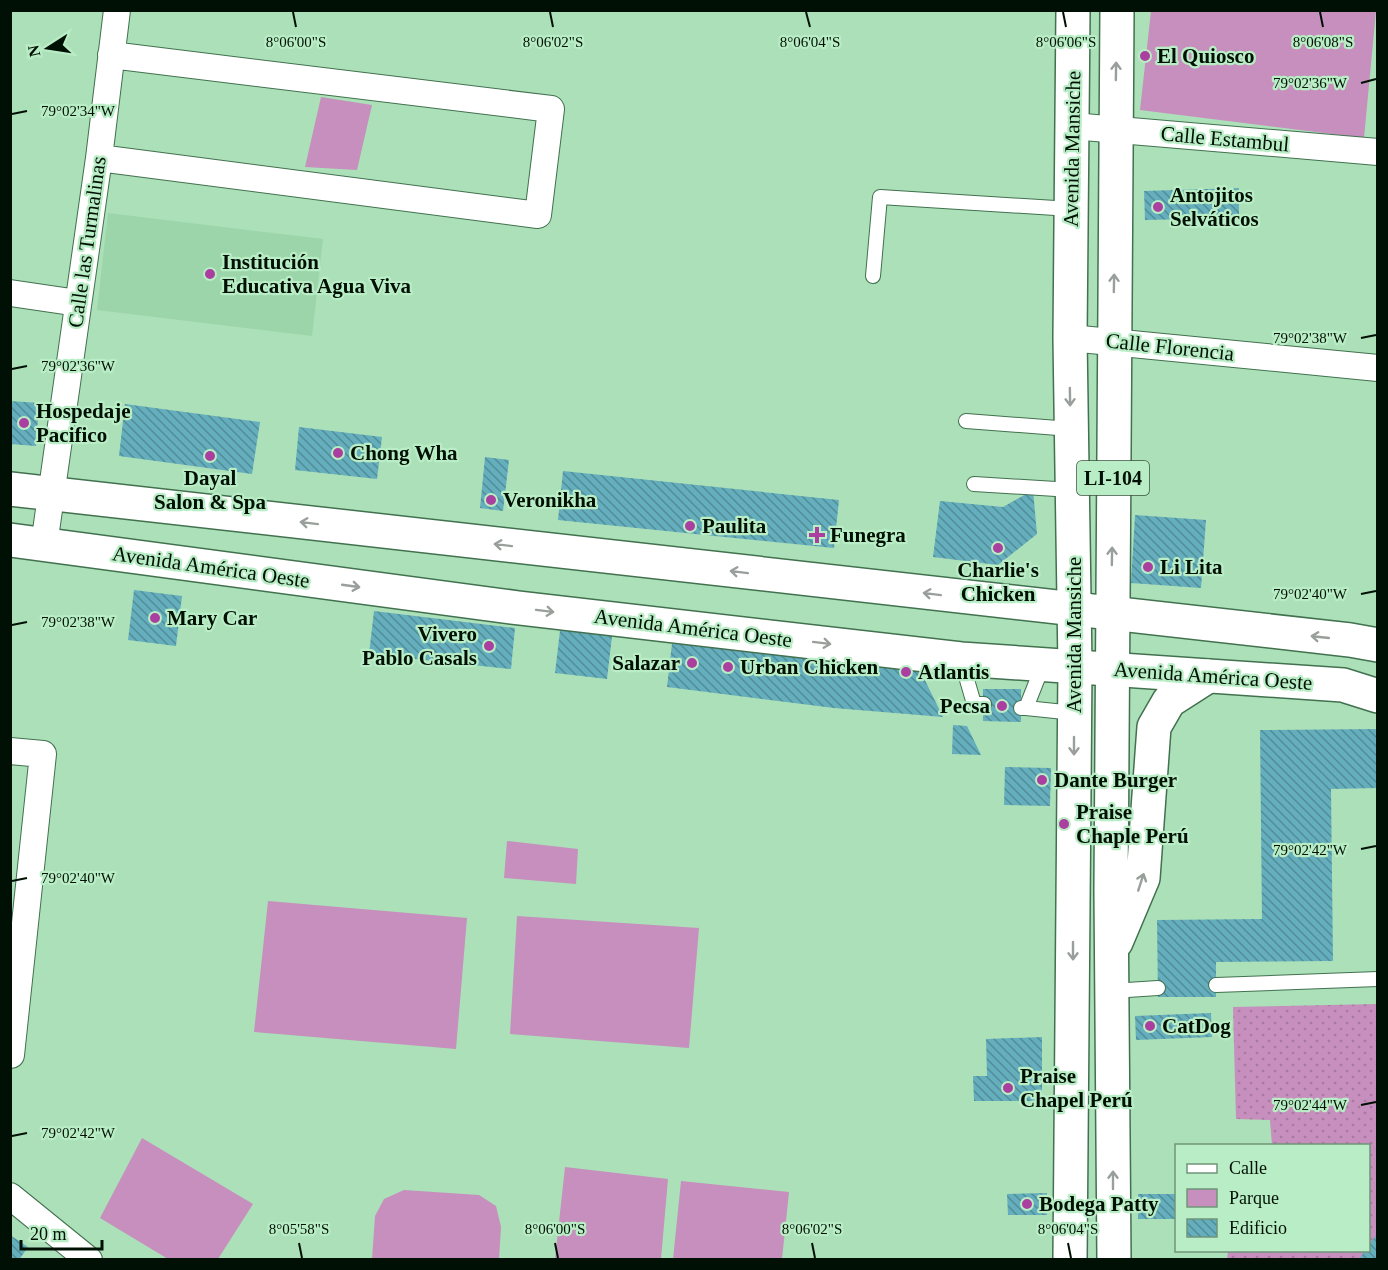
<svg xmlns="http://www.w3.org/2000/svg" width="1388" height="1270" viewBox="0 0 1388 1270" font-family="Georgia,serif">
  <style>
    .built { fill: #9bd5a9 }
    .grass { fill: url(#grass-dots) }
    .park { fill: #c68fbd }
    .building { fill: url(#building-back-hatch) }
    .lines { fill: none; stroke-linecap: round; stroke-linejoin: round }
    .service-casing { stroke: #41714f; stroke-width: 16 }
    .minor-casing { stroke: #41714f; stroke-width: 28 }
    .primary-casing { stroke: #41714f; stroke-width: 36 }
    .trunk-casing { stroke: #41714f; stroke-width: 36 }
    .service { stroke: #fff; stroke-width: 14 }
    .minor { stroke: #fff; stroke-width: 26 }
    .primary { stroke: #fff; stroke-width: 33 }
    .trunk { stroke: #fff; stroke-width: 33 }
    .oneway { stroke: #999f9b }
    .ticks { fill: none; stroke: #001004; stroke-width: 2 }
    .poi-dot { fill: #aa3f9f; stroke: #b9edc5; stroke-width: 2 }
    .labels { text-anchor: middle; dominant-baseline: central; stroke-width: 4.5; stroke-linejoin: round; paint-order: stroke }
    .shield { fill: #b9edc5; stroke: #38523e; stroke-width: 1.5 }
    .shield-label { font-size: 20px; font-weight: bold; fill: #001004 }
    .poi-label { font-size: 21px; font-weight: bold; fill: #001004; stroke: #b9edc5; text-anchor: start }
    .street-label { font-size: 21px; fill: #001004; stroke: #b9edc5 }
    .ticks-label { font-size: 15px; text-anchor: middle; fill: #001004; stroke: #b9edc5; stroke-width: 4.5; stroke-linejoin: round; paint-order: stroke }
  </style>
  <defs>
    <pattern id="grass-dots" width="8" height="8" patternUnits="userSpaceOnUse" patternTransform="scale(1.5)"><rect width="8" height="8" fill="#c68fbd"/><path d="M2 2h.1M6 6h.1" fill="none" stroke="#a87aa1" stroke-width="1.8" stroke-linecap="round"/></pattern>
    <pattern id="building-back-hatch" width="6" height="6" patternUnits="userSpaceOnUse" patternTransform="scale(1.5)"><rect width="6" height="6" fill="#65aebd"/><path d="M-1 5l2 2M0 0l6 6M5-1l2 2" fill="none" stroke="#518c97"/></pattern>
  </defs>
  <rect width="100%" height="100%" fill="#ace0b8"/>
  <path class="built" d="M108,213l215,26 -11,97 -215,-26z"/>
  <path class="grass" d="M1377,1004v255l-150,1 1,-9 140,-1v-104l-96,-1 -2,-25 -34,-1 -3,-112z"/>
  <path class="park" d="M1151,11h225l-12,127 -224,-28z
    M321,97l51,8 -15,65 -52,-3z
    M507,841l71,8 -2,35 -72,-6z
    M268,901l199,17 -11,131 -202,-17z
    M517,916l182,12 -10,120 -179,-14z
    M142,1138l111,66 -35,55h-50l-68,-41z
    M565,1167l103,12 -7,80h-106z
    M681,1181l108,11 -7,67h-109z
    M404,1190l75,5 17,11 5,21 -2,32h-127l3,-43 9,-17z"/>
  <path class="building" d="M1239,188v30l-94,2 -1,-29z
    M10,401l29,2 -3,43 -26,-2z
    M125,404l135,18 -8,52 -133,-18z
    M299,427l83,10 -5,42 -82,-9z
    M485,457l24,3 -6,51 -23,-3z
    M563,471l276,29 -5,48 -276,-28z
    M1033,490l4,44 -39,31 -65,-8 7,-56 63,6z
    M1135,515l71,5 -5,68 -70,-5z
    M134,590l48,6 -6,50 -48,-6z
    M374,611l141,17 -4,41 -142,-15z
    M561,622l52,6 -6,51 -52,-6z
    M673,635l243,27 27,55 -109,-9 -167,-21z
    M983,689h38v33l-38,-1z
    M953,725l14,1 14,29 -29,-1z
    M1378,729v59l-47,1 2,172 -117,1v35h-58l-1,-77 105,-1 -2,-189z
    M1005,767l46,1 -1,38 -46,-1z
    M1211,1013l1,24 -76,3 -1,-24z
    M1042,1037v64h-68l-1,-25h14l-1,-37z
    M1047,1193v22h-39l-1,-21z
    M1138,1194h38v25h-38z
    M1378,1233v27h-19l6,-10h3v-4z
    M10,1235l18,12 -9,13h-9z"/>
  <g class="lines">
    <defs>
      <path id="service" d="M873,276l7,-79 191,12
        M966,421l105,8
        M974,484l98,6
        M961,659l13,45h10
        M1021,708h5l17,-43
        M1026,708l48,5
        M1216,985l162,-6
        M1112,991l46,-3"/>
      <path id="minor" d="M1072,126l306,26
        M99,158l439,57 13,-106 -440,-54
        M10,293l68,10
        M1070,338l308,30
        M44,545l55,-387 18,-148
        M10,751l33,3 -32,301
        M10,1196l79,64"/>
      <path id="primary" d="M10,489l1340,151 28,5
        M10,540l509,68 442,51 382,26 35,11"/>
      <path id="trunk" d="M1116,942l27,-64 11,-151 15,-26 39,-25
        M1070,1260l5,-594 -5,-328 3,-328
        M1114,1260l-3,-369 6,-881"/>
    </defs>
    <use href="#service" class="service-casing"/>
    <use href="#minor" class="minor-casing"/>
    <use href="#primary" class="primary-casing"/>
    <use href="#trunk" class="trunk-casing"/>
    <use href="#service" class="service"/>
    <use href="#minor" class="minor"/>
    <use href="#primary" class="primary"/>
    <use href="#trunk" class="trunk"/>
  </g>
  <defs><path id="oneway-shaft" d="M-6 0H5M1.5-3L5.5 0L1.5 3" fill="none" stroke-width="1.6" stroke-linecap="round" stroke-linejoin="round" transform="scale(1.5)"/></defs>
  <g class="oneway">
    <use href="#oneway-shaft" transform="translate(1116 71) rotate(-89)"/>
    <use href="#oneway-shaft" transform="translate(1114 283) rotate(-89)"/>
    <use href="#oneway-shaft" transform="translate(1070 397) rotate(89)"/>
    <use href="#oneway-shaft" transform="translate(309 523) rotate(-173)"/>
    <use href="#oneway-shaft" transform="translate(503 545) rotate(-173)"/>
    <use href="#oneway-shaft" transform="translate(1112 556) rotate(-89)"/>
    <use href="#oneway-shaft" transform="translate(739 572) rotate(-173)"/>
    <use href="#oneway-shaft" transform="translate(351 586) rotate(8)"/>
    <use href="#oneway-shaft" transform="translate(932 594) rotate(-173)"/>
    <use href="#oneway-shaft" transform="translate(545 611) rotate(7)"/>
    <use href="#oneway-shaft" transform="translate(1320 637) rotate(-174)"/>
    <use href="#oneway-shaft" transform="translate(822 643) rotate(7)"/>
    <use href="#oneway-shaft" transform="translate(1074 746) rotate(90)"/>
    <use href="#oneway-shaft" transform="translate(1141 882) rotate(-72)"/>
    <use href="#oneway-shaft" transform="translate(1073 951) rotate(90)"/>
    <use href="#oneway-shaft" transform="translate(1113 1180) rotate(-90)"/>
  </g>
  <path class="ticks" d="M293,12l3,15M550,12l3,15M806,12l4,15M1063,12l3,15M1320,12l3,15M1361,83l15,-4M12,114l15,-3M1361,338l15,-3M12,369l15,-3M1361,594l15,-3M12,625l15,-3M1361,849l15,-3M12,881l15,-3M1361,1105l15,-3M12,1136l15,-3M299,1243l3,15M555,1243l3,15M812,1243l3,15M1068,1243l3,15"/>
  <g class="poi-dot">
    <circle cx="1145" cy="56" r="6"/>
    <circle cx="1158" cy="207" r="6"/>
    <circle cx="210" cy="274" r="6"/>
    <circle cx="24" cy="423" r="6"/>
    <circle cx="338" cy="453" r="6"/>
    <circle cx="210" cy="456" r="6"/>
    <circle cx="491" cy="500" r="6"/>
    <circle cx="690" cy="526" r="6"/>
    <path d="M814 526h6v6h6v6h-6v6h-6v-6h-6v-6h6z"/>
    <circle cx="998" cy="548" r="6"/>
    <circle cx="1148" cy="567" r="6"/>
    <circle cx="155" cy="618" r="6"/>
    <circle cx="489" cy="646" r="6"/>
    <circle cx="692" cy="663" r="6"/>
    <circle cx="728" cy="667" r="6"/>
    <circle cx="906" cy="672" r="6"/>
    <circle cx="1002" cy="706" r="6"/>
    <circle cx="1042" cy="780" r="6"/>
    <circle cx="1064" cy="824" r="6"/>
    <circle cx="1150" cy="1026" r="6"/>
    <circle cx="1008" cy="1088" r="6"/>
    <circle cx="1027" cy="1204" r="6"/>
  </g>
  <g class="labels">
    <rect class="shield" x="1077" y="461" width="72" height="34" rx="4.5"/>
    <g class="shield-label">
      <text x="1113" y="478">LI-104</text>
    </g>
    <g class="poi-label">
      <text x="1157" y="56">El Quiosco</text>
      <text x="1170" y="195">Antojitos<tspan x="1170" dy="24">Selváticos</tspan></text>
      <text x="222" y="262">Institución<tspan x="222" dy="24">Educativa Agua Viva</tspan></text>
      <text x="36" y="411">Hospedaje<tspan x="36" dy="24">Pacifico</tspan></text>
      <text x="350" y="453">Chong Wha</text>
      <text x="210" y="478" text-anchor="middle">Dayal<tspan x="210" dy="24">Salon &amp; Spa</tspan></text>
      <text x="503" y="500">Veronikha</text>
      <text x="702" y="526">Paulita</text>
      <text x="830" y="535">Funegra</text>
      <text x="1160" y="567">Li Lita</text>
      <text x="998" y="570" text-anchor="middle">Charlie's<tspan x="998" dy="24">Chicken</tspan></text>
      <text x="167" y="618">Mary Car</text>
      <text x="477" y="634" text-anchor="end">Vivero<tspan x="477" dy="24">Pablo Casals</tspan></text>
      <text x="680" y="663" text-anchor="end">Salazar</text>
      <text x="740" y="667">Urban Chicken</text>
      <text x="918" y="672">Atlantis</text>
      <text x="990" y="706" text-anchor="end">Pecsa</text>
      <text x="1054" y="780">Dante Burger</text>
      <text x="1076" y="812">Praise<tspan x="1076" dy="24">Chaple Perú</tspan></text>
      <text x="1162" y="1026">CatDog</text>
      <text x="1020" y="1076">Praise<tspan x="1020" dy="24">Chapel Perú</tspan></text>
      <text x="1039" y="1204">Bodega Patty</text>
    </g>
    <g class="street-label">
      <text transform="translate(1225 139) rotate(5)">Calle Estambul</text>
      <text transform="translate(1072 149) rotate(-89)">Avenida Mansiche</text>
      <text transform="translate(87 242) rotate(-82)">Calle las Turmalinas</text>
      <text transform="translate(1170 347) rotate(6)">Calle Florencia</text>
      <text transform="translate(211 567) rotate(8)">Avenida América Oeste</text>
      <text transform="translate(693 628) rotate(7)">Avenida América Oeste</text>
      <text transform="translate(1074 635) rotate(-90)">Avenida Mansiche</text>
      <text transform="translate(1213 676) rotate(4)">Avenida América Oeste</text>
    </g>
  </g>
  <g class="ticks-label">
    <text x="296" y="47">8°06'00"S</text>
    <text x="553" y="47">8°06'02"S</text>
    <text x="810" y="47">8°06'04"S</text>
    <text x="1066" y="47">8°06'06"S</text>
    <text x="1323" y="47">8°06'08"S</text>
    <text x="1310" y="88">79°02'36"W</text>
    <text x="78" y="116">79°02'34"W</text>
    <text x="1310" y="343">79°02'38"W</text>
    <text x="78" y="371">79°02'36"W</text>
    <text x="1310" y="599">79°02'40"W</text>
    <text x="78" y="627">79°02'38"W</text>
    <text x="1310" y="855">79°02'42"W</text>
    <text x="78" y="883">79°02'40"W</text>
    <text x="1310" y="1110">79°02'44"W</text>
    <text x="78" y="1138">79°02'42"W</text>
    <text x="299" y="1234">8°05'58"S</text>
    <text x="555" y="1234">8°06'00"S</text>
    <text x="812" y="1234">8°06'02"S</text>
    <text x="1068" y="1234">8°06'04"S</text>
  </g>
  <rect width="1388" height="1270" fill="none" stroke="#001004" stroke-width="24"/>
  <rect x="1175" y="1144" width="195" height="108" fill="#b9edc5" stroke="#6f9578" stroke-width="1.5"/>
  <rect x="1187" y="1164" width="30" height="9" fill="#ffffff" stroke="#6f9578" stroke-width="1.5"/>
  <text x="1229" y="1174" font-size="18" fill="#001004">Calle</text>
  <rect x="1187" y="1189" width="30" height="18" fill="#c68fbd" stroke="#6f9578" stroke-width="1.5"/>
  <text x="1229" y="1204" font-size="18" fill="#001004">Parque</text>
  <rect x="1187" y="1219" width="30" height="18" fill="url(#building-back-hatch)" stroke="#6f9578" stroke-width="1.5"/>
  <text x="1229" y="1234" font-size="18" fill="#001004">Edificio</text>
  <g transform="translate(48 48) rotate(258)" stroke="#b9edc5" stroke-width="4.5" paint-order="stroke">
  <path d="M0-4.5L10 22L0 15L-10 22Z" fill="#001004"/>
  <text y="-9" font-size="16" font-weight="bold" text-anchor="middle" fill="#001004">N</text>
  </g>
  <path d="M21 1240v9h81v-9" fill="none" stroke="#001004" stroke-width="3"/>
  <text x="30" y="1240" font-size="18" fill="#001004" stroke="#b9edc5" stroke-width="4.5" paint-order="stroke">20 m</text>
</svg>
